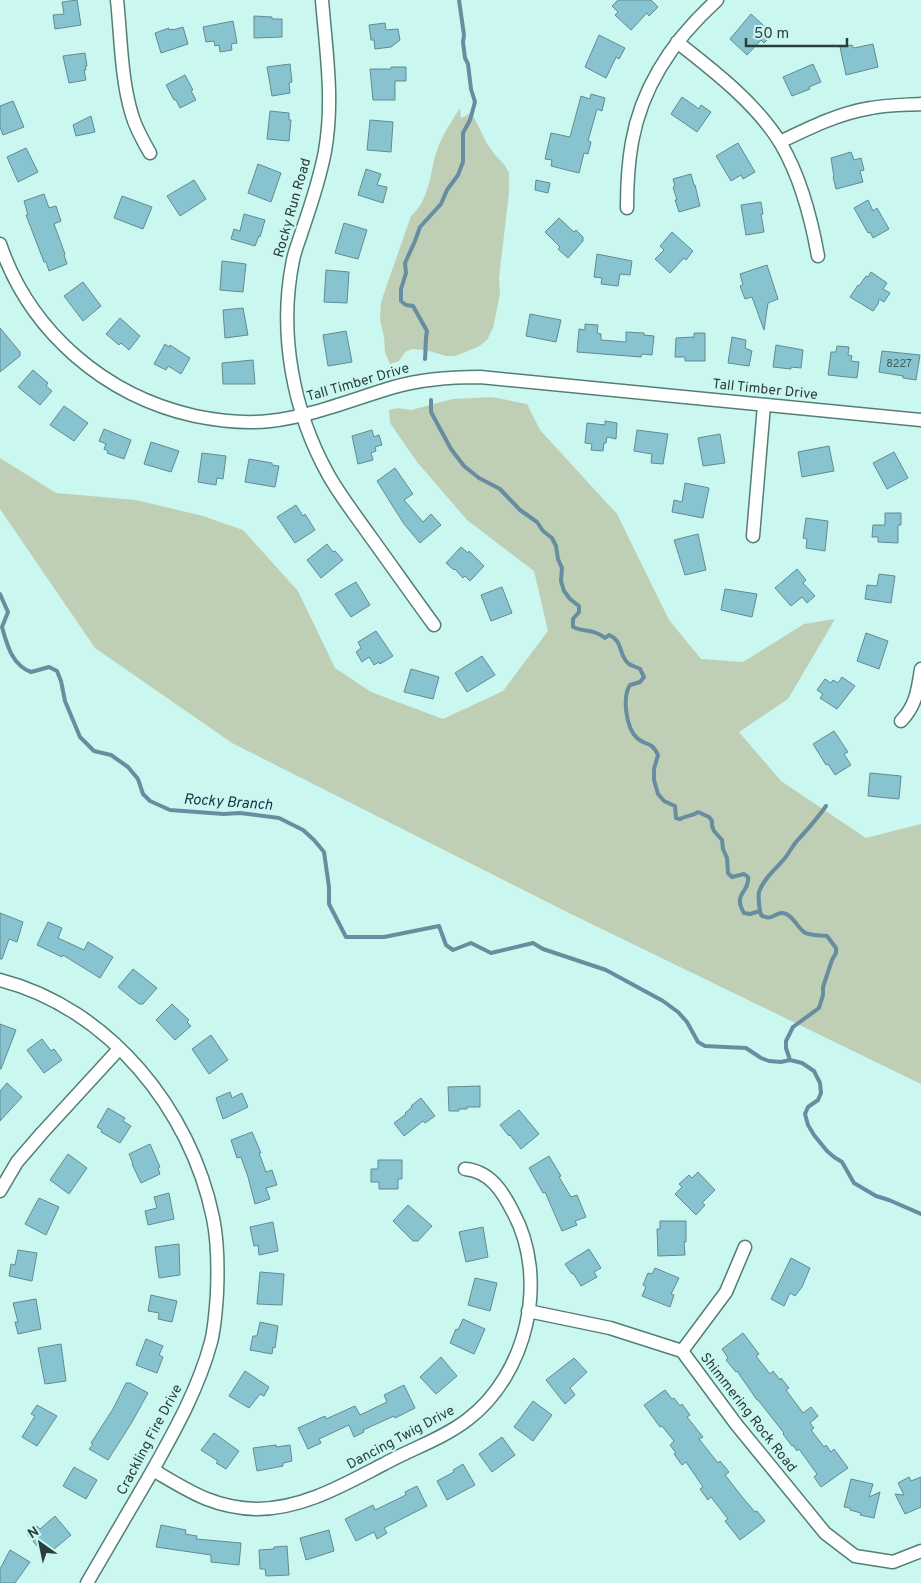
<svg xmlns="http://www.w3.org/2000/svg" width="921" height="1583" viewBox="0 0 921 1583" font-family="Overpass,sans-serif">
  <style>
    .green { fill: #bfcfb5 }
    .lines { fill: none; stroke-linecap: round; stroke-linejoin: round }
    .stream { stroke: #688da0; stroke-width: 4 }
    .building { fill: #88c4cf; stroke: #618b93 }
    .street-casing { stroke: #547e78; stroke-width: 15 }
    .street { stroke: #fff; stroke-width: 12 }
    .labels { text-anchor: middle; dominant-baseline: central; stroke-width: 4.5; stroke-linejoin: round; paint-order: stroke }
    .number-label { font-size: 11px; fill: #436061 }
    .street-label { font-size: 14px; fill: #2c3e3c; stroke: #caf7f0 }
    .water-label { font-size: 15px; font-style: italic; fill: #0d3549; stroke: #caf7f0 }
  </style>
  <rect width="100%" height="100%" fill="#caf7f0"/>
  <path class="green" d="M460,108l1,10 11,-5 14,29 9,13 9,9 5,9v20l-10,85 1,16 -7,34 -6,12 -9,7 -23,9h-9l-20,-6 -14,-1 -7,3 -6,9 -9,3 -5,-12 -1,-15 -4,-17 1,-18 30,-86c18,-15 19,-42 25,-63 5,-16 15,-31 24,-45z
    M492,397l35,7 13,26 77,84 52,106 32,39 42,3 61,-38 31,-5 -47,80 -49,33 42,49 85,57 55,-14v260l-350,-170 -339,-171 -137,-95 -95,-139v-51l56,35 80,7 67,16 40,14 55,61 37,77 36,24 72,27 60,-28 45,-60 -14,-60 -67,-51 -50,-58 -27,-39 -1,-13 9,-2 13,2 42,-11z"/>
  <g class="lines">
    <path class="stream" d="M425,359c1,-10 0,-18 2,-28l-14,-25 -7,-1 -5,-4v-12l5,-16 -1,-10 10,-22 5,-14 21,-23 6,-14 11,-15 5,-13v-29l7,-13 5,-18 -4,-13 -3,-25 -3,-6 -2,-16 1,-7 -5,-35
      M431,400v12l7,13 13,24 13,17 15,12 21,11 20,21 17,12 6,9 9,7 4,8 2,13 4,9 -1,13 3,10 6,8 9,7v6l-6,7v8c6,3 10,3 16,4 6,1 11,3 16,7l4,-3c15,6 9,21 20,29 3,2 8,3 11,5l4,8 -4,5 -10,3c-8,12 -4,43 7,53 8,8 14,2 21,17l-4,14v11l4,14 6,7 11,5 1,12 4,1c7,-4 13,-3 18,-7l11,5 3,4v5l2,5 8,9 1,9 4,9 1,15 4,4 12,-3 4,3c2,16 -16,16 -4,36l6,1 10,-3 1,4c11,7 14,-3 22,-2 9,1 14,14 21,19 6,4 16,3 23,4l9,12v5l-4,7 -9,27v8l-4,13 -26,19 -7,14v7l4,12
      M0,594l8,18 -6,15c5,18 10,38 29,45l18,-5 8,4 4,10 4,20 15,36 14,14 17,4 17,12 10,12 5,15 7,7 20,9 54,4 16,-1 39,5 24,12 11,10 10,12 5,35v17l17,33h38l55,-11 7,19 7,5 18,-7 20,10 42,-10 10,6 63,21 57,31 15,11 9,10 11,20 7,4 41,2 15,10 8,3 12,1 9,-2 12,3 12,8 6,12 1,10 -3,7 -10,7 -3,7 3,11 6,10 13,16 7,6 8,5 12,21 22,13 13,4 32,14
      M760,911c-1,-6 -2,-13 -1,-19 4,-13 18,-24 26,-34 4,-5 7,-11 11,-16 11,-12 21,-23 30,-36"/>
  </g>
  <path class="building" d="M77,0l4,25 -26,4 -2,-14 11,-1 -2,-12z
    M618,0h33l7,7 -9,9 -2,-3 -16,17 -16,-15 3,-3 -6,-6z
    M751,14l22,20 -9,9 -3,-3 -14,15 -17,-16z
    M254,16l18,1v2h10v18l-28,1z
    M233,21l4,22 -6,1 1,6 -12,2 -1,-7 -4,1 -1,-5 -8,1 -3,-15z
    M385,23l1,7 12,-1 2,11 -9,7 -16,2 -1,-9h-3l-2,-15z
    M183,27l5,17 -27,9 -6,-20 14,-5v2l4,-1v1z
    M599,35l26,13 -6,11 -3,-2 -10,21 -21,-11z
    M873,44l5,23 -32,8 -6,-28 12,-2 2,3z
    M85,53l2,13h-2l1,4h-2l2,10 -17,3 -6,-27z
    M290,64l2,18 -3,1 1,10 -18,3 -5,-29z
    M813,64l8,18 -12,5 1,2 -18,7 -9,-19z
    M391,67h15v14h-11v19h-22l-3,-31h21z
    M185,75l8,15 -2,1 5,9 -16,8 -4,-8h-2l-8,-15z
    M591,94l14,4 -3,13 -5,-2 -9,32 3,1 -3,12 -4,-1 -5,20 -28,-7 1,-6 -7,-1 6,-26 19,4 11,-41 9,3z
    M682,97l17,12 2,-4 10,7 -14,20 -26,-18z
    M13,101l11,26 -21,8 -3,-8v-21z
    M270,111l19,2v7h2l-2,21 -22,-2z
    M91,116l4,16 -19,4 -3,-11z
    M370,120l23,2 -2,30 -24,-2z
    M738,143l17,29 -12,7 -2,-4 -10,6 -15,-25z
    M26,148l12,24 -20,10 -11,-25z
    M851,152l3,8 7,-2 3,12 -4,1 3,11 -27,7 -3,-12h1l-3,-19z
    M258,164l23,9 -10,29 -23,-9z
    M366,169l15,5 -4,11 10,2 -4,16 -25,-8z
    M691,174l3,11h1l5,21 -21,6 -4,-12h2l-4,-13 2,-1 -2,-7z
    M194,180l12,19 -26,17 -13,-20z
    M536,180l14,3 -2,10 -13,-3z
    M44,194l5,14 7,-2 5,15 -7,3 11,30 -1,1 3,9 -18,7 -3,-9h-2l-18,-47h2l-4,-14z
    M122,196l30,11 -9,22 -29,-11z
    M868,200l5,11 4,-3 12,21 -16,9 -3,-6 -2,1 -14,-25z
    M761,202l2,12h-2l3,18 -18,3 -5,-30z
    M244,214l21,6 -5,17 -1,-1 -4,10 -24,-7 3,-10 6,2z
    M559,218l15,14 2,-2 7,7v4l-15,17 -10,-9 2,-2 -15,-15z
    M344,223l23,7 -9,29 -23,-6z
    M672,232l21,19 -7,9 -2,-2 -14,15 -15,-14 9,-9 -4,-4z
    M597,254l35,7 -2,14 -10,-1 -2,12 -17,-2 1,-6 -8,-1z
    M222,261l24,3 -3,28 -23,-2z
    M767,265l11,34 -10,4 -4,27 -12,-33 -7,2 -5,-13 3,-1 -3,-11z
    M326,270l23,2 -2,31 -23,-1z
    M871,272l16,11 -4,6 7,4 -6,9 -5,-3 -1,5 -5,7 -23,-14 8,-12 1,1 7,-10 2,1z
    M83,282l18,24 -18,15 -19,-25z
    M243,308l5,27 -23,3 -2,-28z
    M530,314l31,6 -5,22 -30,-6z
    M120,318l20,18 -11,14 -8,-7 -2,2 -13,-11z
    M585,324l13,1 -1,8 4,1v6l25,2v-10l18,1v2l10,1 -2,19 -10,-1 -1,3 -64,-5 2,-23 6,1z
    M0,328l20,24v4l-20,16z
    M346,331l6,31 -24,4 -5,-31z
    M694,333h11v28h-20v-4h-10l1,-19 18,-1z
    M732,337l14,3 -1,8 7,3 -3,15 -21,-3z
    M165,344l4,3 1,-2 20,13 -9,16 -13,-8 -2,4 -12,-6z
    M776,345l27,5 -2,18 -10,-1v2l-18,-2z
    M837,346l12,1 -1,8 4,1 -1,5 8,1 -2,16 -29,-3 3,-23h5z
    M882,351l38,4 -4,25 -13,-2v-2l-24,-4z
    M253,360l2,24h-32l-1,-21z
    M33,370l15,13 -2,3 6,5 -12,14 -22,-18z
    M64,406l24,17 -14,18 -24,-16z
    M605,421l12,2 -1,16 -9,-2 -1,6h-2l-1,8 -12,-1 1,-6 -7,-1 2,-20 18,2z
    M104,429l27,11 -7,19 -17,-6 1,-2 -4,-2 2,-5 -7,-3z
    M372,430l2,7 5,-2 3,10 -7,2 1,4 -5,2 2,7 -15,4 -6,-28z
    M637,430l31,4 -5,30 -12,-1 1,-9 -18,-3z
    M720,434l5,29 -22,3 -5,-28z
    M151,442l28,9 -8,21 -27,-8z
    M829,446l5,25 -32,6 -4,-25z
    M894,452l14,26 -21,11 -14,-26z
    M202,453l24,3 -3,23 -6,-1 -1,7 -18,-3z
    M249,459l23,4v2l7,1 -4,21 -30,-5z
    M395,468l18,26 -9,6 19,22 8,-8 10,11 -21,18 -16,-19 -27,-43z
    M685,483l24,5 -6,30 -31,-6 2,-12 8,2z
    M296,505l7,11 2,-2 10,16 -20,13 -18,-26z
    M885,513h16v12h-3v18l-20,-1v-5h-6l1,-12h12z
    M806,518l22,3 -3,30 -19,-3 1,-9 -4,-1z
    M698,534l8,36 -21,5 -11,-35z
    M327,544l6,8 2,-1 8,9 -22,18 -14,-18z
    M461,547l7,6 1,-2 15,15 -14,15 -5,-5 -2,2 -8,-9 -1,1 -8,-7z
    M797,569l9,11 -3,3 12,13 -8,7 -5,-6 -11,9 -16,-18z
    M879,574l16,2 -4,27 -26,-4 2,-14 10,1z
    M356,582l14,23 -19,12 -16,-23z
    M502,587l10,26 -21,8 -10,-26z
    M725,589l32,5 -5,23 -31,-7z
    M376,631l17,25 -13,8 -1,-2 -5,3 -5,-8 -7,5 -6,-10 5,-4 -3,-6z
    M866,633l22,8 -9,28 -22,-8z
    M482,656l13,19 -28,17 -12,-19z
    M411,669l28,8 -6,22 -29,-7z
    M842,677l13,9 -18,23 -17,-11 3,-4 -6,-4 8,-11 6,4 2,-3 5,3z
    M834,731l14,21 -4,2 7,11 -16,10 -7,-11 -2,1 -13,-21z
    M870,773l31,3 -2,23 -31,-3z
    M0,913l23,9 -6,20 -8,-3 -7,20h-2z
    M48,922l14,6 -4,10 26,12 4,-8 25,15 -13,21 -37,-23 -1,2 -25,-12z
    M133,969l24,19 -14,16h-4l-21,-17z
    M172,1004l17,16 -2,2 4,4 -16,14 -19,-20z
    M0,1024l16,6 -15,39h-1z
    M211,1035l17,25 -19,14 -17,-25z
    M42,1039l9,12 3,-2 8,11 -18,13 -17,-23z
    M7,1083l15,14 -22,24v-30z
    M480,1086v21h-13v2h-8v2h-10l-1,-24z
    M230,1092l2,6 10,-5 6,14 -25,12 -7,-21z
    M421,1098l14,18 -10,7 -2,-2 -19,15 -10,-13 12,-9 -1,-1 7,-6 -1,-1z
    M108,1108l17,10 -2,3 8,5 -11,17 -19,-11 1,-2 -5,-3z
    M519,1110l20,24 -18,15 -11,-14 -1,1 -9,-11z
    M252,1132l9,21h-2l7,19 6,-2 5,15 -11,3 4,11 -15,5 -7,-27 -7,-20 -4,1 -6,-18z
    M150,1144l10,23 -2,1 2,6 -19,9 -9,-19h1l-4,-10z
    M68,1154l19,14 -18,26 -19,-14z
    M549,1156l12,20 -2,1 12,20 6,-2 9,22 -11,4 2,4 -15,6 -17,-39 -2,1 -14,-25z
    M378,1160h24v19h-4v10h-19v-7h-8v-13h7z
    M698,1172l17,18 -13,13 3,2 -9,10 -21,-21 7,-7 -3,-3 10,-9 3,3z
    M169,1193l5,26 -26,6 -3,-14 12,-3 -3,-11z
    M39,1198l20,9 -13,28 -21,-11z
    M408,1205l24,21 -14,15h-5l-20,-20z
    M660,1221h26v21h-2l1,13 -27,1 -1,-27h3z
    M273,1222l5,29 -19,4 -1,-10 -4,1 -4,-19z
    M483,1227l5,30 -22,5 -7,-30z
    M179,1244l1,31 -21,3 -4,-31z
    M589,1249l12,19 -7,4 3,5 -16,9 -8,-13 -1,1 -7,-10z
    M18,1250l19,3 -5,28 -23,-5 2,-12 4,1z
    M791,1258l19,10 -8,19 -7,9 -5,-3 -6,13 -13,-7z
    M655,1268l24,10 -8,16 3,1 -4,12 -28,-11 4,-9 -3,-2 5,-12 4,1z
    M260,1272l24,2 -2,31 -25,-1z
    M475,1278l22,5 -7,28 -22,-6z
    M151,1295l26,6 -5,21 -14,-3 1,-6 -11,-2z
    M36,1299l5,30 -23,5 -3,-12h3l-5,-19z
    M463,1319l22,10 -11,25 -24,-11 6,-14 2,1z
    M260,1322l18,4 -3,22 -2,-1 -1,7 -22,-4 3,-14h4z
    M743,1333l16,21 -3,2 14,18 3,-3 7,9 1,-2 8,10 -3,2 17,23 8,-6 7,9 -8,7 4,5 -3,2 13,17 2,-2 5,7 3,-3 14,19 -27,19 -7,-10 3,-3 -18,-25 -2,2 -4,-6 -1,1 -9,-12 1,-1 -26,-33h-1l-20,-29 -1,1 -10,-12 2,-2 -6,-9z
    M146,1339l17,7 -4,9 4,2 -6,16 -21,-8z
    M61,1344l5,37 -21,3 -7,-36z
    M441,1357l16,19 -21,18 -16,-17z
    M574,1358l13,14 -17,16 5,7 -10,9 -19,-24z
    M245,1371l24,16 -5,9 -4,-2 -11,14 -20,-12z
    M126,1383h4l18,10 -16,29 -24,38 -19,-11 4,-5 -2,-1 22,-34z
    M404,1385l11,23 -20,10 -1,-2 -31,14 1,2 -10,5 -5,-12 -30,14 2,4 -13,6 -10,-21 27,-12 1,3 29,-13 5,9 27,-13 -3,-7z
    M665,1390l7,9 2,-1 6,8 2,-2 8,11 -3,2 16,20 -4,2 19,24 2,-2 9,11 -4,3 18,23 12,14 2,-1 8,10 -25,19 -15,-19 3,-2 -17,-22 -3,3 -8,-11 3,-2 -17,-25 -4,3 -8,-11 2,-1 -6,-8 4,-4 -12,-15 -2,1 -16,-22z
    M533,1401l19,14 -19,26 -19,-14z
    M37,1405l20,11 -20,30 -15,-9 13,-21 -4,-2z
    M214,1433l25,18 -13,18 -10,-6 2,-2 -17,-11z
    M502,1437l13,18 -23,17 -13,-18z
    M276,1445v2l14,-2 2,16 -9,2v3l-26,5 -4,-23z
    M463,1464l12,21 -28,15 -10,-19 17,-9 -1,-2z
    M74,1467l23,13 -11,19 -23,-13z
    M909,1477l2,4 10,-4v30l-16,7 -10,-20 9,1 -6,-12z
    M851,1479l22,5 -4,13 11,-5 -6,26 -14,-3 1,-2 -11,-3v-2l-6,-1z
    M417,1486l10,20 -43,22 3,5 -10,6 -3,-7 -18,9 -11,-22 28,-14 2,5 31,-15 -1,-3z
    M55,1516l16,19 -24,20 -8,-9 -1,1 -11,-13 10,-8 3,3z
    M161,1525l25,5 -1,4 12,2 -1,3 45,4 -2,22 -28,-3v-7l-55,-8z
    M329,1530l5,21 -28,9 -6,-22z
    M287,1546l2,29 -23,1 -1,-7h-5l-1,-19 15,-1v-2z
    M10,1550l20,12 -15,21h-15v-14z"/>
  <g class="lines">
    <defs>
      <path id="street" d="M117,0c4,37 4,80 15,115 4,14 11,26 18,38
        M322,0c4,50 12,101 3,151 -5,27 -14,54 -23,80 -3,10 -7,19 -9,29 -15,73 0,152 36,216 12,21 27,40 41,60 21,29 42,59 64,89
        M677,42c36,28 81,63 104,102 20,34 30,73 37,112
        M780,142c29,-14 59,-29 91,-34 16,-3 33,-3 50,-4
        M627,208c0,-22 1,-44 5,-66 10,-56 43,-104 85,-142
        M0,244c30,88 105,152 195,172 25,5 50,8 75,5 43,-5 83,-22 124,-34 28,-8 57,-10 86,-10l441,43
        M753,536l11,-131
        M901,721c15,-15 17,-32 20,-52
        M0,980c109,28 191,130 213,238 5,24 5,51 4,75 -1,16 -2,33 -6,49 -13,48 -37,90 -61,133 -21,36 -42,72 -63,108
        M0,1191l17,-29 25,-29 77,-84
        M528,1311l82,17 72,23 54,73 89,109 30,23 38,6 28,-11
        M682,1351l44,-59 19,-45
        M153,1470c36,21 60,38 104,39 46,0 88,-25 127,-45 27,-15 58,-25 83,-44 61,-46 82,-142 46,-208 -10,-20 -23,-41 -48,-43"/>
    </defs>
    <use href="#street" class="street-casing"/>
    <use href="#street" class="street"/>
  </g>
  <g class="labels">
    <g class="number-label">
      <text x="899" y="364">8227</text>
    </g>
    <g class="street-label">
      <text transform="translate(293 208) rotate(-74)">Rocky Run Road</text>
      <text transform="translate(358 383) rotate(-16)">Tall Timber Drive</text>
      <text transform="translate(765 390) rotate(6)">Tall Timber Drive</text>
      <text transform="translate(748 1413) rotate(52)">Shimmering Rock Road</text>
      <text transform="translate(401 1438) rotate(-28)">Dancing Twig Drive</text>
      <text transform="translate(150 1440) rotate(-62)">Crackling Fire Drive</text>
    </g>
    <g class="water-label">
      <text transform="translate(228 803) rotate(4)">Rocky Branch</text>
    </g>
  </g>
  <g transform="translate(40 1543) rotate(327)" stroke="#caf7f0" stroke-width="4" paint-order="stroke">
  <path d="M0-4L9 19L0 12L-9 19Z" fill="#2c3e3c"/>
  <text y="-8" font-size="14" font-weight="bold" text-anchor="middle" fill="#2c3e3c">N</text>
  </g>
  <path d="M746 38v8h101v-8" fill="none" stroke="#2c3e3c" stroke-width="2.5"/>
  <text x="754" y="38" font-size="15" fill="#2c3e3c" stroke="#caf7f0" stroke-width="4" paint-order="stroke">50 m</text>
</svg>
